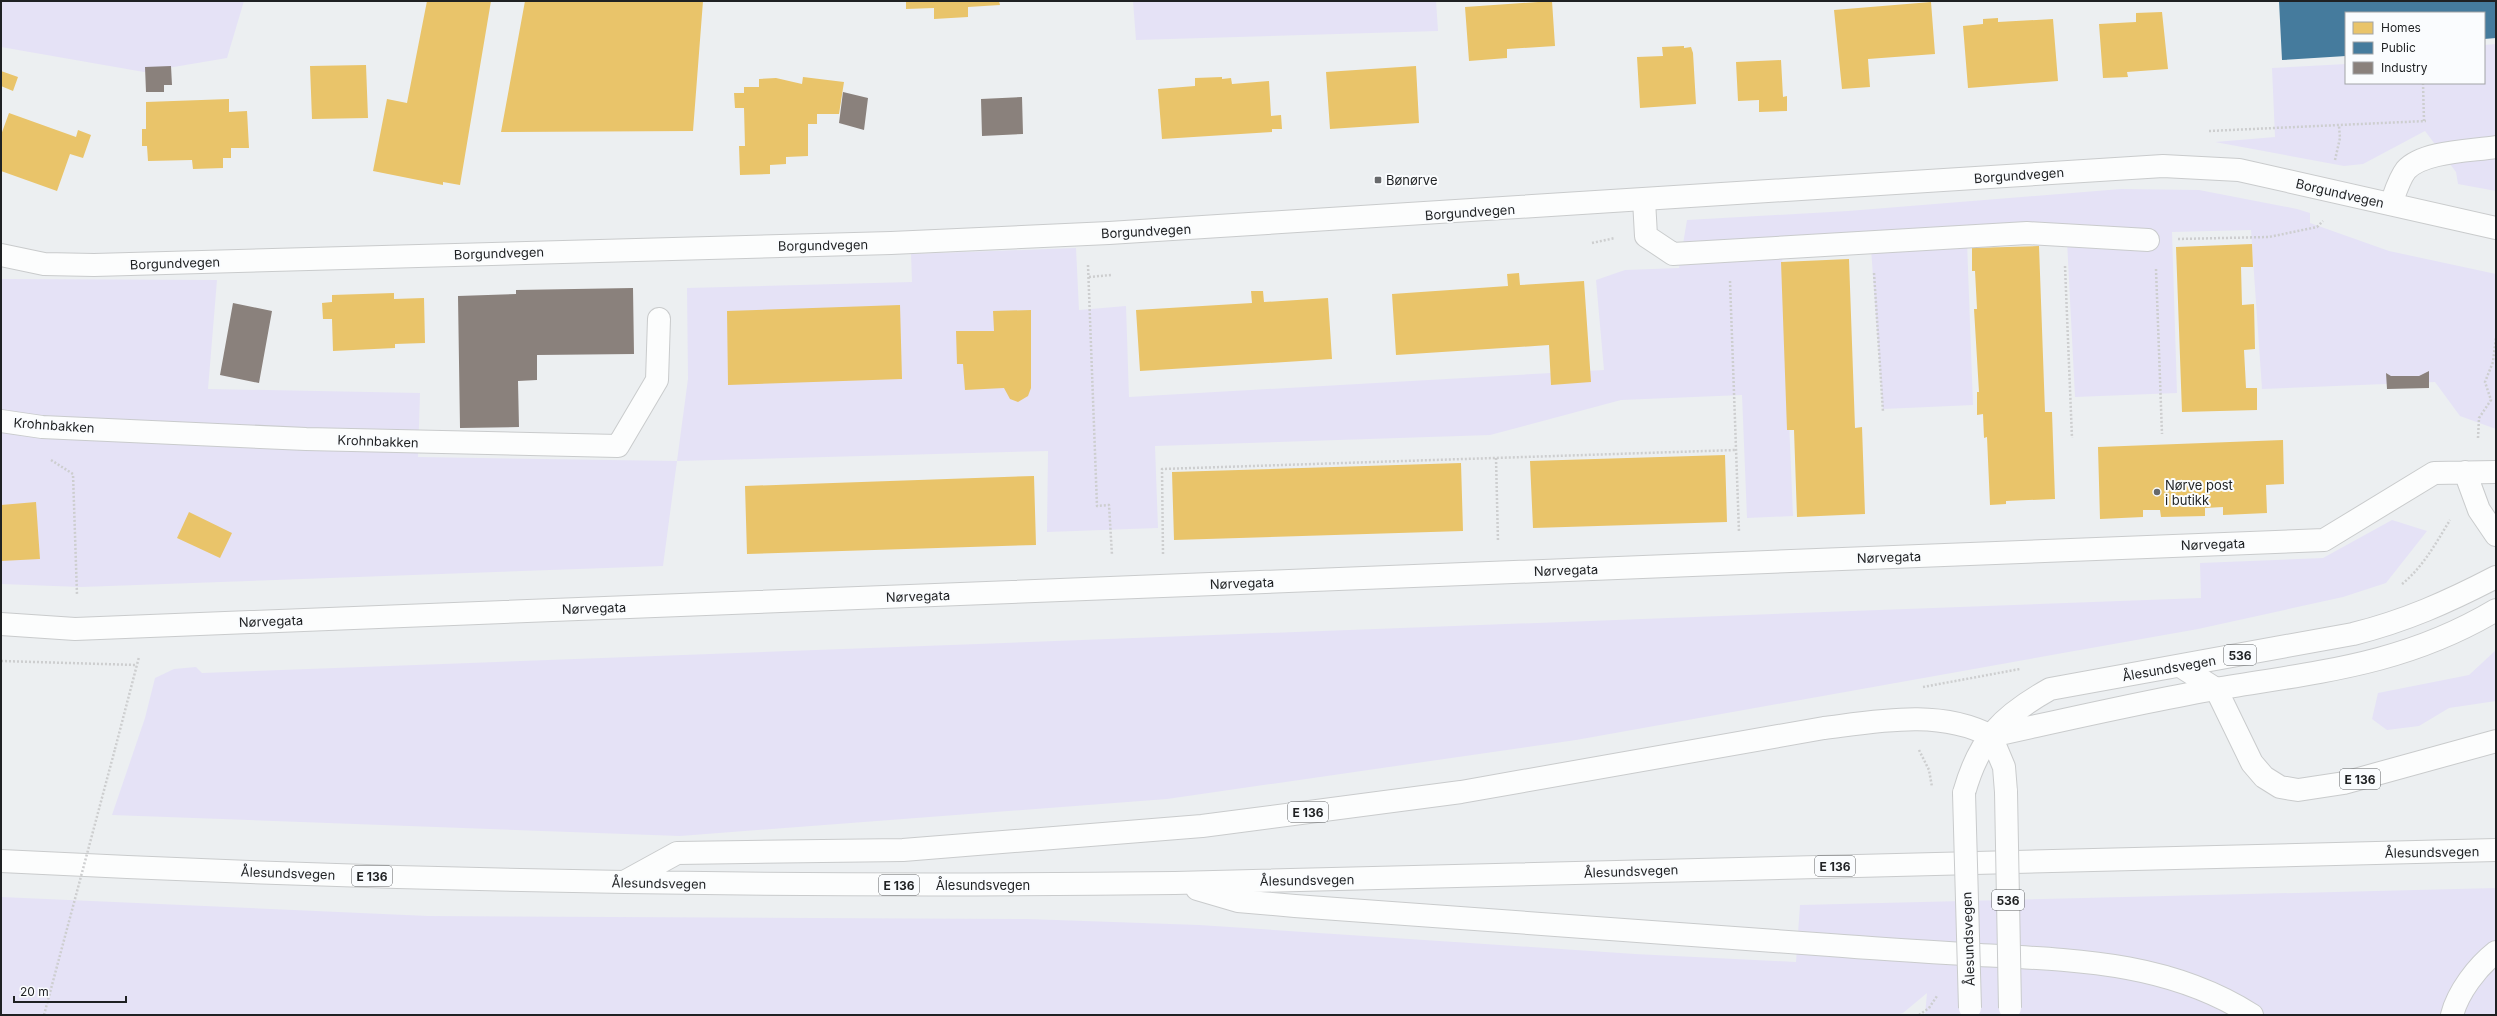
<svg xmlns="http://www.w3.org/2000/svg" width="2497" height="1016" viewBox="0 0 2497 1016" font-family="Inter,sans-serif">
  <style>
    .green { fill: #e5e2f6 }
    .homes { fill: #e9c46a }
    .public { fill: #457b9d }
    .industry { fill: #8a817c }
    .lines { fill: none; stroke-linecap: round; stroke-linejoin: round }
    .minor-casing { stroke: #c9cbcc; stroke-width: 24 }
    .major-casing { stroke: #c9cbcc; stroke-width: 24 }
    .highway-casing { stroke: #c9cbcc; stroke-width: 24 }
    .path { stroke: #cdcecf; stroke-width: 2.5; stroke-dasharray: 2 2; stroke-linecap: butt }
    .minor { stroke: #fcfdfd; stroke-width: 22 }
    .major { stroke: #fcfdfd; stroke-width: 22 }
    .highway { stroke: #fcfdfd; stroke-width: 22 }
    .major-bridge-casing { stroke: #c9cbcc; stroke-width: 24; stroke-linecap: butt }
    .path-bridge { stroke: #cdcecf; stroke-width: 2.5; stroke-dasharray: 2 2; stroke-linecap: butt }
    .major-bridge { stroke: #fcfdfd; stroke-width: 22 }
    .poi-dot { fill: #67696b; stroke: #fafcfe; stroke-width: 1.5 }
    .labels { text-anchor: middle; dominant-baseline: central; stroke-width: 4; stroke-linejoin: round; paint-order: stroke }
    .shield { fill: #fafcfe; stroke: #616365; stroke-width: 1 }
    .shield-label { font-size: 12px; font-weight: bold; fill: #1f2123 }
    .street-label { font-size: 13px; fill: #1f2123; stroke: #fafcfe }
    .poi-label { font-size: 13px; fill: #1f2123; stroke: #fafcfe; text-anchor: start }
  </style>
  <rect width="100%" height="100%" fill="#eceff1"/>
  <path class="green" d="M1,1h243l-17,57 -83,14 -143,-25z
    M1133,1h303l2,30 -302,9z
    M2496,44v147l-38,-7 -2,-12 -31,-41 -62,33 -19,2 -129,-24 60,-5 -3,-69 74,-4v19h138v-38z
    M2121,189l78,1 98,19 13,4v10l79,28 107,23v155l-36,-13 -25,-34 -173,7 -11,-159 -79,2 5,161 -102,4 -8,-156 -100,1 6,163 -90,4 -12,-160 -89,5 11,262 -46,2 -5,-123 -121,5 -131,35 -335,11 3,82 -111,4 1,-81 -371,10 -14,105 -582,21 -80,-3v-305l216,1 -9,109 212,4 -2,64 259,4 11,-82 -1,-91 225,-6 -1,-28 165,-6 3,62 47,-4 3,91 475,-27 -8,-90 29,-10 54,-2 8,-48 161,-9z
    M2392,520l35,11 -41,52 -43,14 -145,32 -622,111 -409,59 -487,37 -568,-21 33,-97 10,-40 19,-9 22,-2 6,6 1999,-75 -1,-35 123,-5z
    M2496,650v51l-47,7 -30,18 -32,4 -15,-11 6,-26 91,-18z
    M2496,888v127h-571l2,-22 -24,20 -7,2h-1895v-118l427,19 599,3 172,6 436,29 161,8 4,-57z"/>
  <path class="homes" d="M427,1h64l-31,184 -17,-3v3l-70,-14 14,-72 20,4z
    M525,1h178l-10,130 -192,1z
    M906,1h93l1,4 -32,2v10l-34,2v-11l-28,1z
    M1552,1l3,45 -48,3v9l-38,3 -4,-54z
    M1931,2l4,52 -67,5 2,28 -28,2 -8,-79z
    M2162,12l6,57 -41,3 1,5 -25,1 -4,-54 37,-2v-9z
    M1998,18v4l55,-3 5,62 -90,7 -5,-62 20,-2v-5z
    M1684,46v2l7,-1 2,6 3,51 -56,4 -3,-51 26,-1 -1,-9z
    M1781,60l2,37 4,-1v15l-28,1v-12l-21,1 -2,-39z
    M366,65l2,53 -56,1 -2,-53z
    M1416,66l3,57 -89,6 -4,-57z
    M1,71l17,6 -5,14 -12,-5z
    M803,77l41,5 -5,32h-22v10h-9v32l-22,1v7l-16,1v9l-30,1 -1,-29h6l-1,-38h-9l-1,-15h10v-6h15v-8l17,-1 26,6z
    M1222,77v2l9,-1 1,6 37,-3 2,35 10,-1 1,14h-10v3l-110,7 -4,-50 37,-3v-8z
    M229,99v13l18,-1 2,37h-18v10h-8v10l-30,1 -1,-9 -44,1 -1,-15h-5v-17h4v-27z
    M9,113l67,24 2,-7 13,5 -8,23 -13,-4 -13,37 -56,-20v-36z
    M2252,244l1,23h-12l1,38 12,-1 1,45 -11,1 2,38h11v22l-75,2 -6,-165z
    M2039,246l6,166h7l3,87 -49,2v3l-16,1 -3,-68 -3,1 -1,-24 -6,1v-23h2l-5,-83h3l-2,-38h-3v-23z
    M1849,259l6,169 7,-1 3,87 -68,3 -3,-87h-7l-6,-168z
    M1519,273l1,12 64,-4 7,101 -40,3 -2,-40 -153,10 -4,-61 116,-8 -1,-12z
    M1251,291h12l1,11 64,-4 4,61 -192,12 -4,-61 116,-7z
    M394,293v6l30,-1 1,45 -30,1v4l-62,3 -1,-32h-9l-1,-16 10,-1v-7z
    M900,305l2,74 -174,6 -1,-74z
    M1031,310v78l-3,8 -10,6 -8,-3 -6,-11 -39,2 -2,-26h-6l-1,-33h38l-1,-20z
    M2283,440l1,44 -18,1 1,28 -44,2v-8l-18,1v8l-44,1 -1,-7h-17v7l-43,2 -2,-72z
    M1725,455l2,67 -194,6 -3,-67z
    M1461,463l2,68 -289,9 -2,-68z
    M1034,476l2,69 -289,9 -2,-68z
    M36,502l4,57 -39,2v-56z
    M189,512l43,21 -12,25 -43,-20z"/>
  <path class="public" d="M2279,1h217v37l-12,1v-26h-138v43l-64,4z"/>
  <path class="industry" d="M171,66l1,19h-8v7h-18l-1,-25z
    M843,92l25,6 -4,32 -25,-7z
    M1022,97l1,37 -41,2 -1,-37z
    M633,288l1,66 -97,1v25l-19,1 1,46 -59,1 -2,-132 58,-2v-4z
    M233,303l39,8 -13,72 -39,-8z
    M2429,371v17l-42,1 -1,-16 5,3h28z"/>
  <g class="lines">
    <defs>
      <path id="minor" d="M1644,200l2,36 27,18 354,-21 121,7
        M2391,204c4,-11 8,-25 15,-34 17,-19 66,-19 90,-23
        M1,421l41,6 264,12 312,7 39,-66 2,-61
        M2465,472l14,38 17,25
        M1,624l74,5 2249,-89 110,-67 62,-1"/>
      <path id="major" d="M1,255l43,9 50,1 797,-22 218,-10 1054,-67 76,4 257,58
        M1991,736c73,-16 146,-33 219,-46 105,-18 192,-24 286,-80
        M1991,736l13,31 2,25
        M1964,793c15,-54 38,-77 86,-104l303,-55c52,-13 95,-32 143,-57"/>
      <path id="highway" d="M2180,666l36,23 36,74 12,14 16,10 18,3 46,-7 152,-42
        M1,861c391,20 782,27 1174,22l1321,-33
        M626,881l51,-28 226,-3 299,-24 259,-34 363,-64c55,-7 116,-19 167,8
        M1197,889l41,12 57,5c178,13 356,26 535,39 50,4 100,7 150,10 96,5 189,7 272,60
        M2452,1015c6,-23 25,-48 44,-63"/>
    </defs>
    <use href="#minor" class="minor-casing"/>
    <use href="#major" class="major-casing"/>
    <use href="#highway" class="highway-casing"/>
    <path class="path" d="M2423,83l1,38
      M2209,131l217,-10
      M2335,160l5,-22 -1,-12
      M2178,239l91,-2 48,-10 6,-6
      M1592,243l23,-5
      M1088,265l9,241 12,-1 3,50
      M2065,266l7,172
      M2156,269l6,165
      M1874,273l9,139
      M1089,277l22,-2
      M1730,281l9,251
      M2478,438l1,-20 12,-18 -6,-18 8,-20 3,-25
      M1496,458l2,84
      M51,460l22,14 4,121
      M1163,554l-1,-85 574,-19
      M2402,584c21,-17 34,-41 48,-64
      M1,661l136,4
      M1923,687l97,-18
      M115,749l24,-92
      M1919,750l10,20 3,17
      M1919,1015l10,-7"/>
    <use href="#minor" class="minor"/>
    <use href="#major" class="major"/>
    <use href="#highway" class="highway"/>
    <defs>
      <path id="major-bridge" d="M2006,792l4,216
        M1964,793l6,215"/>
    </defs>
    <use href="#major-bridge" class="major-bridge-casing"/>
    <path class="path-bridge" d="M1929,1008l8,-12
      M44,1015l71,-266"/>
    <use href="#major-bridge" class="major-bridge"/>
  </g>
  <g class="poi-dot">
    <rect x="1374" y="176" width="8" height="8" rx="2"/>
    <circle cx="2157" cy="492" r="4"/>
  </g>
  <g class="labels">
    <g class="shield">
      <rect x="2224" y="645" width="32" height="20" rx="3"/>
      <rect x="2340" y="769" width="40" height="20" rx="3"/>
      <rect x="1288" y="802" width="40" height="20" rx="3"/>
      <rect x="1815" y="856" width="40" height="20" rx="3"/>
      <rect x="352" y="866" width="40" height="20" rx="3"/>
      <rect x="879" y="875" width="40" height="20" rx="3"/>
      <rect x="1992" y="890" width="32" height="20" rx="3"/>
    </g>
    <g class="shield-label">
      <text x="2240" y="655">536</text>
      <text x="2360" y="779">E 136</text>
      <text x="1308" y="812">E 136</text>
      <text x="1835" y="866">E 136</text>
      <text x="372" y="876">E 136</text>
      <text x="899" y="885">E 136</text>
      <text x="2008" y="900">536</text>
    </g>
    <g class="street-label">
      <text transform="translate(2019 175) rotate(-4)">Borgundvegen</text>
      <text transform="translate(2340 193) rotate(13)">Borgundvegen</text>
      <text transform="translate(1470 212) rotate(-4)">Borgundvegen</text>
      <text transform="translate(1146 231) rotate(-3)">Borgundvegen</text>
      <text transform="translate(823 245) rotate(-1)">Borgundvegen</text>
      <text transform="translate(499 253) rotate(-2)">Borgundvegen</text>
      <text transform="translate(175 263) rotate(-2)">Borgundvegen</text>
      <text transform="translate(54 425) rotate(4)">Krohnbakken</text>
      <text transform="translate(378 441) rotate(2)">Krohnbakken</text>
      <text transform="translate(2213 544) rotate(-2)">Nørvegata</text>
      <text transform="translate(1889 557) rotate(-2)">Nørvegata</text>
      <text transform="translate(1566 570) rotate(-2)">Nørvegata</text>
      <text transform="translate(1242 583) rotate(-2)">Nørvegata</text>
      <text transform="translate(918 596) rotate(-2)">Nørvegata</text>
      <text transform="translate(594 608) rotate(-2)">Nørvegata</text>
      <text transform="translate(271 621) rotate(-2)">Nørvegata</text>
      <text transform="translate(2169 668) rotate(-10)">Ålesundsvegen</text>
      <text transform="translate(2432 852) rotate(-1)">Ålesundsvegen</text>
      <text transform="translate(1631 871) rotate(-2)">Ålesundsvegen</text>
      <text transform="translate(288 873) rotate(2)">Ålesundsvegen</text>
      <text transform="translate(1307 880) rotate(-1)">Ålesundsvegen</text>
      <text transform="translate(659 883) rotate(1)">Ålesundsvegen</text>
      <text x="983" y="885">Ålesundsvegen</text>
      <text transform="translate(1968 939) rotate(-92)">Ålesundsvegen</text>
    </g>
    <g class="poi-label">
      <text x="1386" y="180">Bønørve</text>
      <text x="2165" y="485">Nørve post<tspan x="2165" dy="15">i butikk</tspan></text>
    </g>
  </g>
  <rect width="2497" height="1016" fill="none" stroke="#1f2123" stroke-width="4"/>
  <rect x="2345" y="12" width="140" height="72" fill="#fafcfe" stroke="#a2a4a6"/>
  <rect x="2353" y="22" width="20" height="12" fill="#e9c46a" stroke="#a2a4a6"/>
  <text x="2381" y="32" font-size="12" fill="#1f2123">Homes</text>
  <rect x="2353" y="42" width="20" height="12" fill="#457b9d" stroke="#a2a4a6"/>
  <text x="2381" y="52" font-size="12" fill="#1f2123">Public</text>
  <rect x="2353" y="62" width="20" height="12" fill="#8a817c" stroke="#a2a4a6"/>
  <text x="2381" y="72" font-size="12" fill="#1f2123">Industry</text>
  <path d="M14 996v6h112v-6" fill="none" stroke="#1f2123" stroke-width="2"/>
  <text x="20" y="996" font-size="12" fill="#1f2123" stroke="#fafcfe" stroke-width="3" paint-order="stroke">20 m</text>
</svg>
